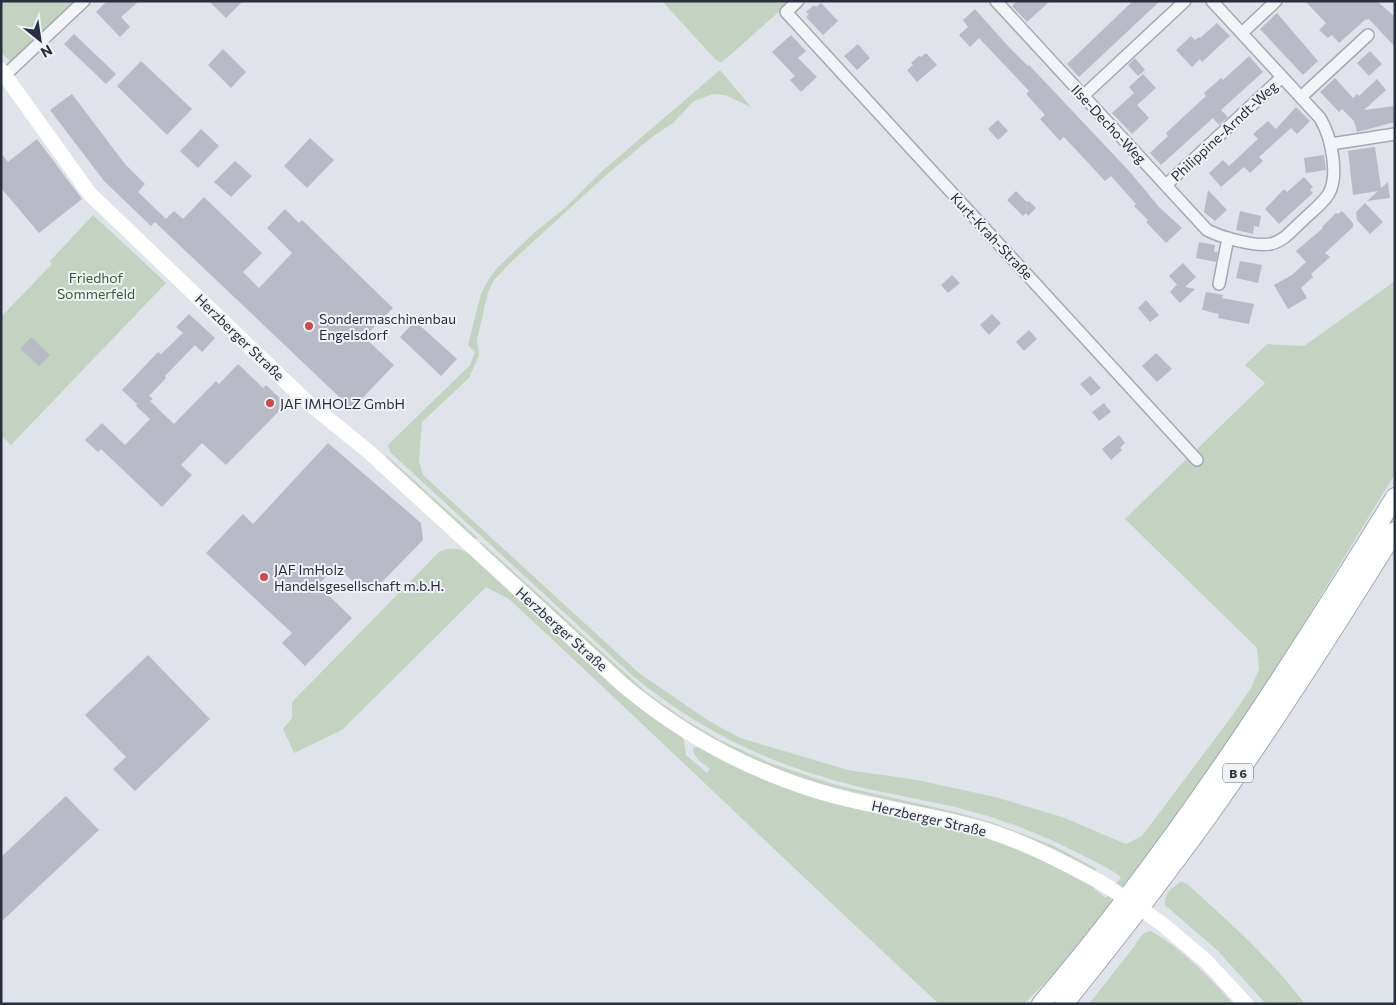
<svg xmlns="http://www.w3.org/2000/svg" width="1396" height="1005" viewBox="0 0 1396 1005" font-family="Commissioner,sans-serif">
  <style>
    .green { fill: #c4d2c2 }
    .building { fill: #b8bbc5 }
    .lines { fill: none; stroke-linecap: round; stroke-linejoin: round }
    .street-casing { stroke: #a6a9b3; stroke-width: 14 }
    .primary-casing { stroke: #a0a6b4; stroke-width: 20 }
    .street { stroke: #f3f4f7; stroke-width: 11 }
    .secondary { stroke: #fff; stroke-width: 15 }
    .primary { stroke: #fff; stroke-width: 18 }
    .secondary-bridge { stroke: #fff; stroke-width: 15 }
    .poi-dot { fill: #c84b4f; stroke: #f0f2f6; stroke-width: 2 }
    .labels { text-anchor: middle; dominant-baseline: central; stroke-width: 4; stroke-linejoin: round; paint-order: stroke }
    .shield { fill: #f0f2f6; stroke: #656a76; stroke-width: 1 }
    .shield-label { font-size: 12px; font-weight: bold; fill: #2a2f3f }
    .street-label { font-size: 14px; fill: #2a2f3f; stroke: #f0f2f6 }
    .park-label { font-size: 14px; fill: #3a5b37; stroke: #f0f2f6 }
    .poi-label { font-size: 14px; fill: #2a2f3f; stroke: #f0f2f6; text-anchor: start }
  </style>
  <rect width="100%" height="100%" fill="#e0e3e9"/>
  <path class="green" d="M1,1h72l2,1 -64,60 -10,-10z
    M662,1h129l-70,62 -6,-4z
    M720,70l31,37 -26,-12 -12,-1 -19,7 -21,22 -21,14 -47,39 -95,87 -16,17 -6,12 -11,48 2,15 -10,23 -47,44 -3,39 4,14 216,198 70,48 31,17 108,32 69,10 78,17 67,20 64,27 16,-8 90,-120 19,-28 8,-19 -2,-21 -132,-129 140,-136 -20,-18 22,-21 37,2 91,-65v193l-141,231 -63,91 -88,118 -46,57 -33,33h-85c-144,-134 -286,-271 -430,-405l-23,-12 -144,143 -48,23 -11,-24 9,-11v-16l147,-150c12,-5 19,-4 30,1l213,184 2,4 2,14 21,18 3,-4c-7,-6 -17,-11 -17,-21l8,-2 316,102 78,37 -1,4 12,9 15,-21c-11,-9 -26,-15 -39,-22 -40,-21 -83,-37 -127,-48 -39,-9 -79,-15 -118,-26 -75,-20 -143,-55 -203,-104l-244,-225 -2,-7 7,-7 75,-73 5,-13 -7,-7 13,-51 6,-12 10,-14 38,-36 30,-24 36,-36z
    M93,215l73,68 -155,162 -10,-10v-118l51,-53 -2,-3z
    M386,455l92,83 -4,2 -87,-81z
    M481,542l165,150 40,28 34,20 50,23 66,22 119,27 36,10 63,24 43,23 -2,2 -141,-57 -119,-26 -37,-11 -59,-24 -55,-30 -56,-41 -149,-138z
    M1180,882l6,1c42,38 84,75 119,121h-39l-48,-53 -53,-46c0,-14 5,-15 15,-23z
    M1151,931c32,18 58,46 82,73h-144l47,-60c4,-8 7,-12 15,-13z"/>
  <path class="building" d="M107,1h32l-18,16 9,10 -10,10 -24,-25z
    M209,1h34l-17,17z
    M1017,1h33l-23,21 -15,-16z
    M1133,1h27l-81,76 -12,-13z
    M1305,1h72l18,16v30l-26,-28 -2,1 -1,-1 -27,24 -7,-8 -4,3 -9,-8 7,-7z
    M821,3l17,18 -15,14 -17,-18 3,-3 -3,-2 8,-7 2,2z
    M975,9l32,36 21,21 1,-1 101,107 29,35 23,21 -16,15 -20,-21 2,-2 -14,-14 2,-2 -25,-28 -6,5 -40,-43 -2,-1 -3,4 -20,-22 5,-4 -19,-21 3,-3 -50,-53 -9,9 -11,-12 9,-8 -5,-7z
    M1277,13l41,48 -15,14 -43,-46z
    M1217,23l13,13 -28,26 -2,-3 -8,8 -16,-17 15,-14 4,4 4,-3 1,1z
    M74,34l42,40 -10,10 -42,-40z
    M791,35l15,16 -8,7 19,19 -16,15 -11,-12 5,-4 -23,-24z
    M858,44l12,14 -13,12 -13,-14z
    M223,49l23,23 -15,16 -23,-23z
    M1370,51l12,13 -13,12 -12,-13z
    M926,53l11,12 -20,17 -10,-12 6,-5 -2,-2 8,-7 2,1z
    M1249,56l14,16 -42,38 7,7 -9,8 -6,-7 -52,47 -11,-12 18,-17 -2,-3 40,-37 -2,-3 17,-15 2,2z
    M1135,58l10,12 -7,6 -10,-11z
    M141,61l51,48 -25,26 -50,-49z
    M1143,74l13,14 -19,17 12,13 -17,16 -20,-21 22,-20 -5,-6z
    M1335,78l18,20 4,-4 2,2 18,-17 9,11 -22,20 31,-4v16l-38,10 -3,-11 -12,-12 -3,3 -19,-20z
    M72,94l53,70 20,20 -7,8 28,27 8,-8 9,8 21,-22 58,56 -19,19 16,16 33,-35 -25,-25 18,-19 14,14 3,-3 91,88 -29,29 30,28 -42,44 -197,-187 -4,4 -47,-45 -54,-71z
    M1296,107l14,14 -13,13 -6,-6 -32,29 4,4 -13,12 -6,-6 -23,20 -12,-14 14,-13 6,6 29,-27 -5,-5 15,-13 8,8z
    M998,120l10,11 -10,9 -10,-11z
    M201,129l18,17 -21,22 -18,-17z
    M310,138l24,22 -27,28 -23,-22z
    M37,139l45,60 -43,34 -38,-45v-35l7,9z
    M1375,147l6,41 7,-6 2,16 -23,3 11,-10 -25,4 -5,-44z
    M1324,155l2,15 -20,3 -2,-15z
    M235,161l17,15 -21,21 -17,-15z
    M1304,177l9,10 -3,3 3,3 -34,31 -14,-15 19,-20 3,3z
    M1208,190l19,20 -12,11 -11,-9z
    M1016,191l11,11 2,-1 7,7 -8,8 -2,-3 -3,3 -16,-16z
    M1365,203l18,19 -13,12 -13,-14 -1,-8z
    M1240,211l21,5 -2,11 -5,-1 -1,8 -17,-4z
    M1342,211l11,12v4l-28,26 5,4 -19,17 2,3 -12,11 6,10 -19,11 -14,-24 18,-10 14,-13 -10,-11 27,-23 -1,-1 14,-14 2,1z
    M1199,242l16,3 -1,7h4l-2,10 -20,-4z
    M1240,261l22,4 -4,18 -22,-5z
    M1183,263l13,14 -11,10 10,2 -15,14 -10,-11 6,-7 2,1 -9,-10z
    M952,275l8,8 -12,10 -7,-8z
    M1206,292l17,3 -1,3 32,6 -5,20 -31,-6 1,-4 -17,-4z
    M1146,300l13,15 -9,7 -12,-14z
    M189,314l26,24 -13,14 -7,-7 -30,31 1,2 -17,18 4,3 -3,2 24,23 42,-43 3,3 19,-20 25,24 3,-3 20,19 -60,61 -24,-22 -21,22 11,10 -30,32 -61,-58 -3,3 -13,-12 17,-17 23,22 25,-26 -14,-13 1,-2 -15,-14 36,-38 3,2 22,-21 -7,-6z
    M992,314l9,9 -12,12 -9,-10z
    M415,321l42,38 -16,17 -41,-39z
    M1029,330l8,9 -13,12 -8,-9z
    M31,337l19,18 -11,11 -19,-17z
    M1156,353l16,16 -15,13 -15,-16z
    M1090,376l11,12 -10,8 -11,-12z
    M1104,403l7,9 -12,9 -7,-9z
    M1119,435l6,8 -5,5 2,2 -11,10 -9,-11z
    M328,443l93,80 2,17 -47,48 -15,1 -25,-23 -18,19 34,33 -47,48 -23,-23 10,-10 -86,-80 37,-39 10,10z
    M148,655l62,64 -75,72 -22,-22 13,-12 -41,-42z
    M66,796l33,34 -98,92v-65z"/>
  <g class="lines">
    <defs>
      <path id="street" d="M798,1l-12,11 411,448
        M996,1l211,229c13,7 48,17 63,14 13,-2 22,-14 31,-22 9,-9 20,-17 27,-27 12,-19 3,-59 -8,-77l-108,-117
        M1242,33l34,-32
        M1,79l83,-78
        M1083,96l102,-95
        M1301,97l67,-62
        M1331,144l64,-10
        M1166,185l116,-108
        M1219,284l9,-46"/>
      <path id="primary" d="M1041,1004c134,-157 246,-332 354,-507
        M1064,1004c49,-61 97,-122 143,-186 66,-93 128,-190 188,-287"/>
    </defs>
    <use href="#street" class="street-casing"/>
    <use href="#primary" class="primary-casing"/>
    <use href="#street" class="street"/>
    <path class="secondary" d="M1,70l89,124 215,206 64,52 254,233c54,45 115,80 182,102 59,20 122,26 181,43 41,13 77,32 114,52
      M1166,927l41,35 39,42"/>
    <use href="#primary" class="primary"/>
    <path class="secondary-bridge" d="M1100,882l36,23 30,22"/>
  </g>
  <g class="poi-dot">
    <circle cx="309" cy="326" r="5"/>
    <circle cx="270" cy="403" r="5"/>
    <circle cx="264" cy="577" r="5"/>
  </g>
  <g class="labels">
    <rect class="shield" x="1223" y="763.5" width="30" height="19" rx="4"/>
    <g class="shield-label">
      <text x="1238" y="773">B 6</text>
    </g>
    <g class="street-label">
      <text transform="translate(1109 124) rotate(47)">Ilse-Decho-Weg</text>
      <text transform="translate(1224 131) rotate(-43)">Philippine-Arndt-Weg</text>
      <text transform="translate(992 236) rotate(47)">Kurt-Krah-Straße</text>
      <text transform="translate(240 337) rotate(44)">Herzberger Straße</text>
      <text transform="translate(562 629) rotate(42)">Herzberger Straße</text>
      <text transform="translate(929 818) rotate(13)">Herzberger Straße</text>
    </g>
    <g class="park-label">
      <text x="96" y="277">Friedhof<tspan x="96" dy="16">Sommerfeld</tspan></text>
    </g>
    <g class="poi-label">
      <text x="319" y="318">Sondermaschinenbau<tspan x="319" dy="16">Engelsdorf</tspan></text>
      <text x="280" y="403">JAF IMHOLZ GmbH</text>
      <text x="274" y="569">JAF ImHolz<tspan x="274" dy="16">Handelsgesellschaft m.b.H.</tspan></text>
    </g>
  </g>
  <rect width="1396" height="1005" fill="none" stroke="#2a2f3f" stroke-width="5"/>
  <g transform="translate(40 40) rotate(150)" stroke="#f0f2f6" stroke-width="4" paint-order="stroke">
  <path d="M0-4L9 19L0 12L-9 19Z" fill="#2a2f3f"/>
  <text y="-8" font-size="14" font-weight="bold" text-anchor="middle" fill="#2a2f3f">N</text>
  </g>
</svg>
